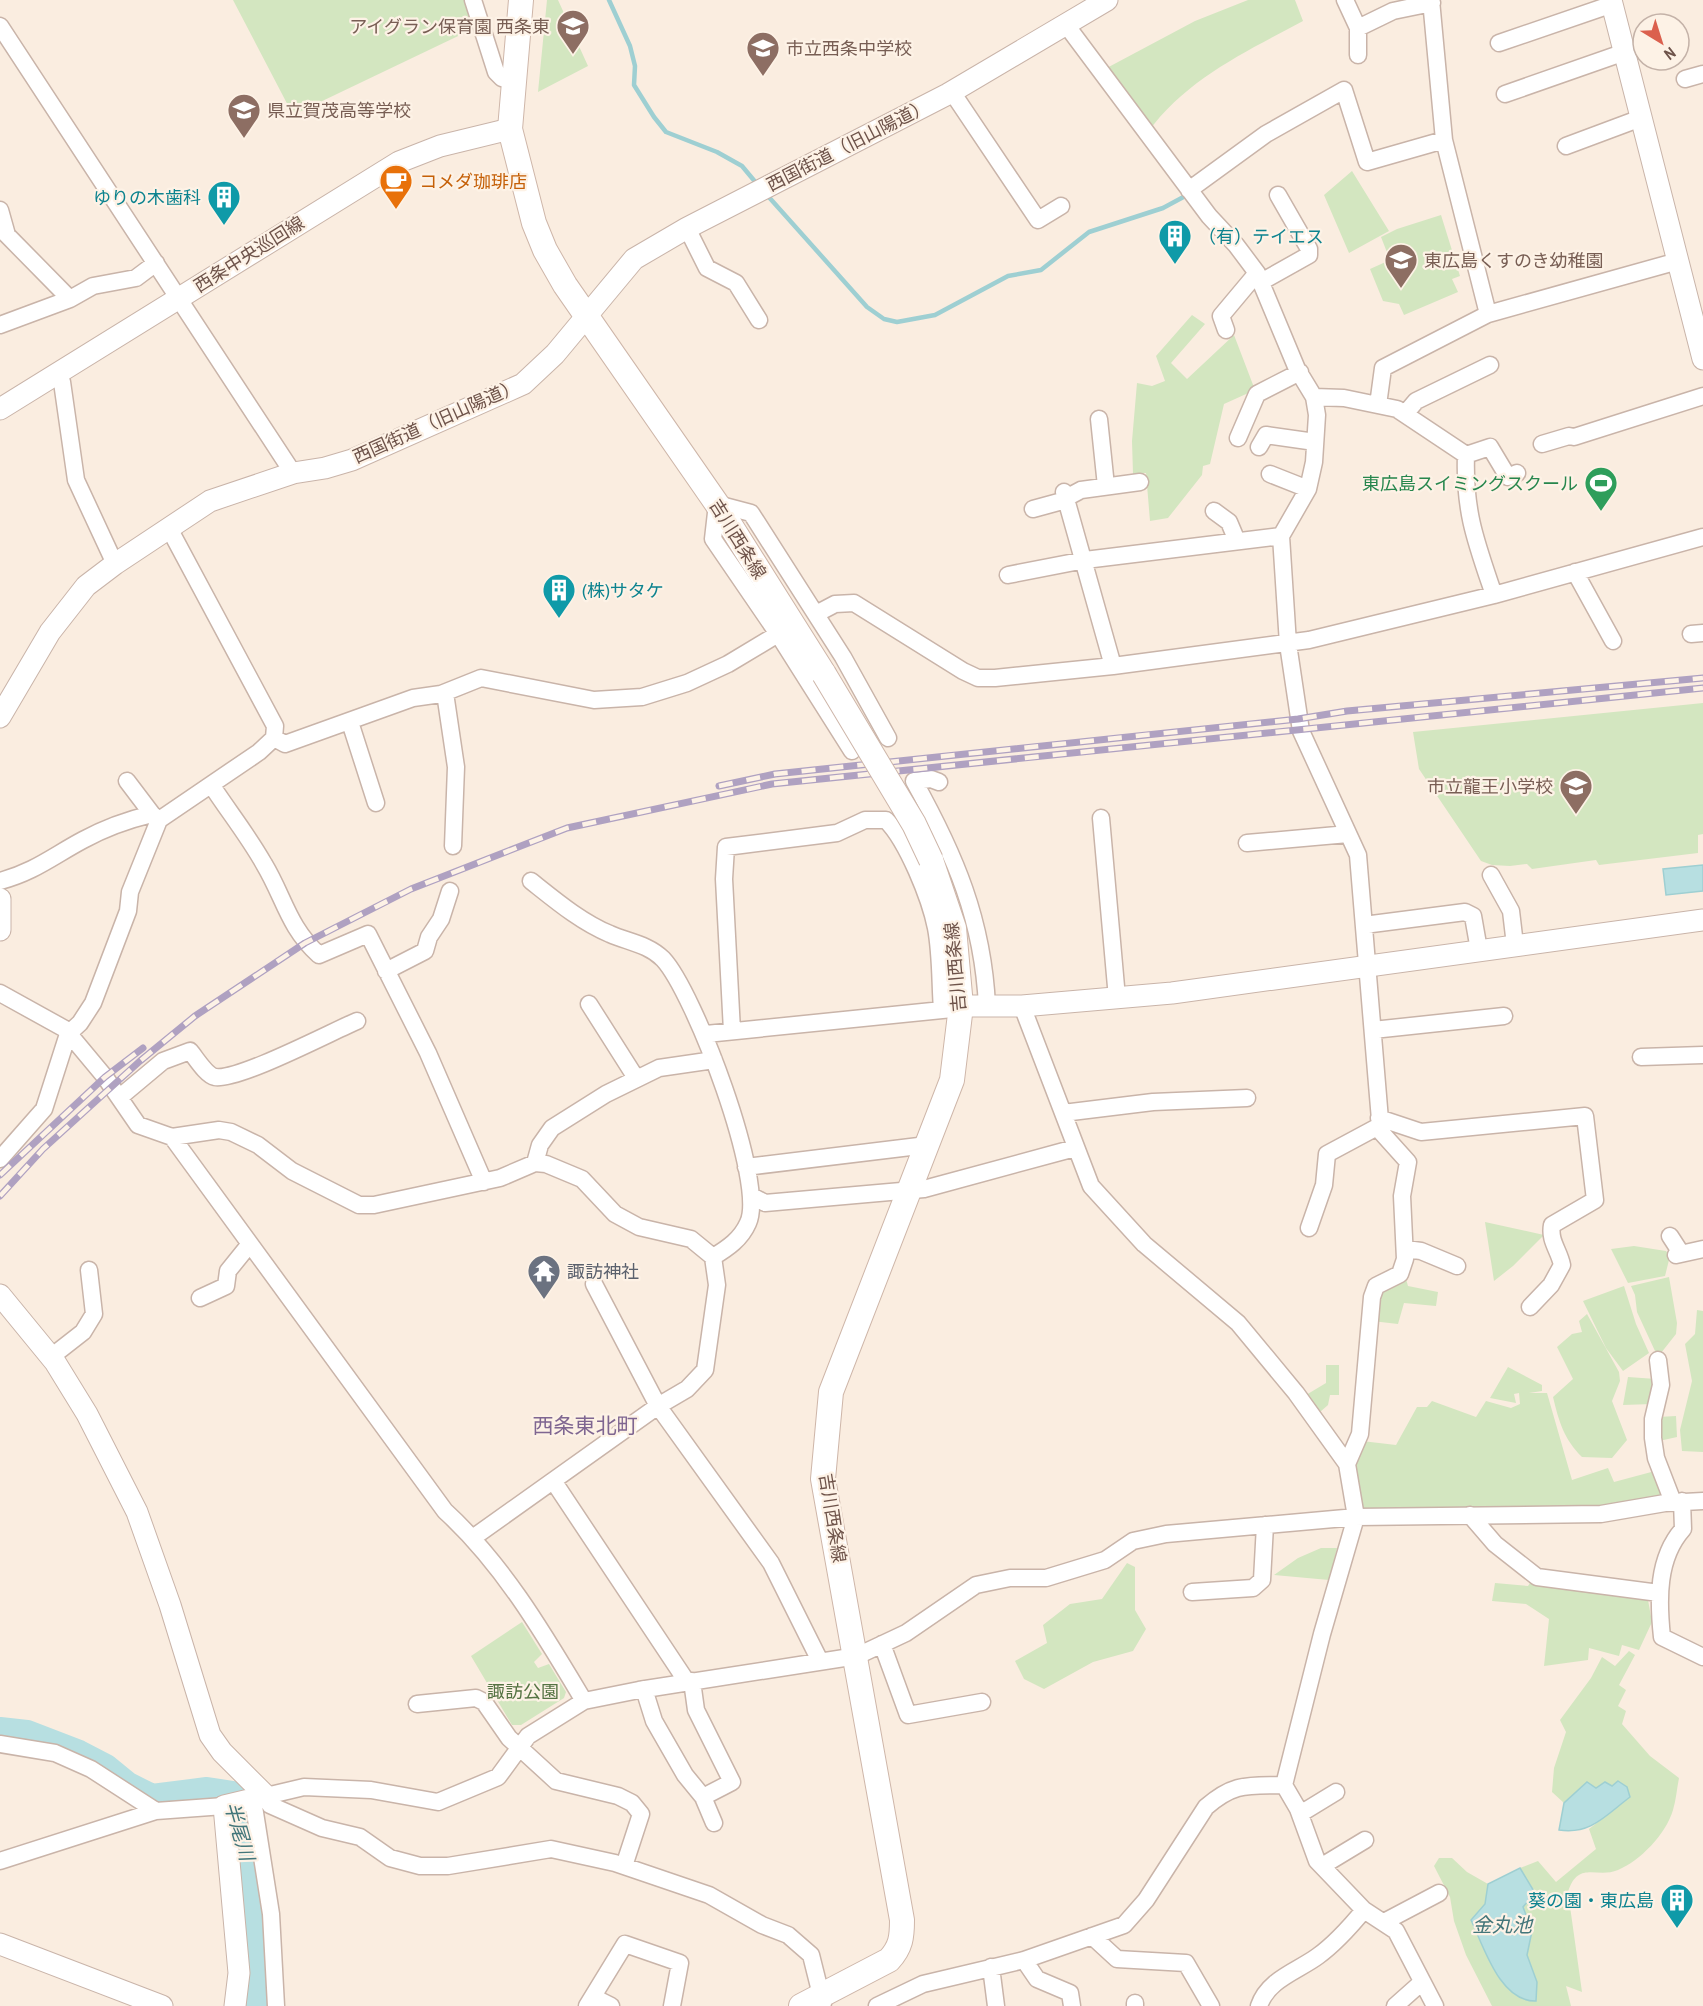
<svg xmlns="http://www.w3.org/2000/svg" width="1703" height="2006" viewBox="0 0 1703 2006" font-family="'Archivo Narrow','Noto Sans JP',sans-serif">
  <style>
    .green { fill: #d3e6c0 }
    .water { fill: #b7dfe1; stroke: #9ecfd2; stroke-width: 1.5 }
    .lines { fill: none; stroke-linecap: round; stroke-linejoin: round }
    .stream { stroke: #9ecfd2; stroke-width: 4.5 }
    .river { stroke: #b7dfe1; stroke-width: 26 }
    .minor-casing { stroke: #c9b4a9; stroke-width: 19 }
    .tertiary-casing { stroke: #c9b4a9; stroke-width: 23 }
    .secondary-casing { stroke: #ceb6a9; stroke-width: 26 }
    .minor { stroke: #fff; stroke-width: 16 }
    .tertiary { stroke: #fff; stroke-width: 21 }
    .secondary { stroke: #fff; stroke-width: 24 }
    .rail-casing { stroke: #afa1c1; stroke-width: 7 }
    .rail { stroke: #fdf2e6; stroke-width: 4.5; stroke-dasharray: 14; stroke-linecap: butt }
    .secondary-bridge-casing { stroke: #ceb6a9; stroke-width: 26; stroke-linecap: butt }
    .secondary-bridge { stroke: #fff; stroke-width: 24 }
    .labels { text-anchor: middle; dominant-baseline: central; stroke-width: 4.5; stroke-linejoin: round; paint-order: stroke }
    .education-label { font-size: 18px; fill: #785e54; stroke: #fdf2e6; text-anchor: start }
    .street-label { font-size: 18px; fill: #6e534a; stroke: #fdf2e6 }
    .food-label { font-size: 18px; fill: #c56008; stroke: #fdf2e6; text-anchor: start }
    .culture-label { font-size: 18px; fill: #0d838f; stroke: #fdf2e6; text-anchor: end }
    .leisure-label { font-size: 18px; fill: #27864d; stroke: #fdf2e6; text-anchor: end }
    .worship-label { font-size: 18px; fill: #5b616d; stroke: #fdf2e6; text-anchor: start }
    .park-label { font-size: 18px; fill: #557343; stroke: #fdf2e6 }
    .water-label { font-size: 20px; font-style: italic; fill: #43767a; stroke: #fdf2e6 }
    .quarter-label { font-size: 21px; fill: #7f6691; stroke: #fdf2e6 }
  </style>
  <rect width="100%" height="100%" fill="#faede0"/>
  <path class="green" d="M233,0h234l10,27 -184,88z
    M547,0h11l30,66 -50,26z
    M1248,0h47l8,21c-56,30 -117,58 -155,111l-45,-62 92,-49z
    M1352,171l37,60 -40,22 -25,-58z
    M1441,215l19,61 -8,3 6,13 -54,23 -5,-11 -16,-3 -13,-32 20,-9 -9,-23 16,-8z
    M1192,315l13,9 -34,39 16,16 47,-44 21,55 -31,14 -14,60 -7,2 -1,9 -34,43 -18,3 -4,-48 -13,1 -1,-33 5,-58 15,3 13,-5 -9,-25z
    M1703,703v131l-5,1v18l-99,12 -3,-5 -64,9 -5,-5 -17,2 -18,-1 -11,-4 -62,-92 -6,-37z
    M1485,1222l59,13 -31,31 -19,15z
    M1634,1246l32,5 4,5 -5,20 -37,7 -17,-34z
    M1669,1277l8,46 -1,11 -15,19 -6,-2 -18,-39 -2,-17 -4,-9z
    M1406,1279l2,7 30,6 -2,14 -32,-3 -6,21 -26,-3 7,-35z
    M1624,1286l12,38 13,29 -26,18 -17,-23 -23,-47z
    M1697,1310l6,1v141l-21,-1 -2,-21 12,-49 -7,-37 10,-10z
    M1587,1314l32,58 1,9 -8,20 15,39 -15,18 -30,-1c-18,-18 -23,-35 -29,-60l20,-18 -16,-32 15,-13 10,-2 -3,-11z
    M1326,1365h13v30h-9l-2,10 -8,7 -14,-17 20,-12z
    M1508,1367l34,18v6l-13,2h18l25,87 36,-12 6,14 41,-11 13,28 -66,12h-241l-8,-47 9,-23 34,4 21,-38h10l5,-6 44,16 10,-16 25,7 9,-4 -1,-11 -5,1 2,9 -26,-5z
    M1628,1377l28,2 -4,25 -29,1z
    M1676,1416l1,21 -18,4 -1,-24z
    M1321,1548h16l-8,32 -55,-5 24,-17z
    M1127,1563l8,4v43l11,19 -13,22 -40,11 -49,27 -20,-10 -9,-18 32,-18 -4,-18 27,-21 32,-5z
    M1495,1583l33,3 2,-3 118,17 4,22 -13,28 -17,-5 -3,11 -30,-8 -1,12 -44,6 5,-47 -23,-15 -34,-3z
    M522,1622l20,32 -8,8 4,6 11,-4 17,28 -2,6 -43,27h-9l-41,-69z
    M1629,1651l6,4 -16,30 7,5 -8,16 8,5 -4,13 28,32 29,22c-2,10 -3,22 -6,32 -7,24 -33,51 -55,60 -21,9 -40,-10 -50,22l14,100 -16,-6 5,20h-79l-26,-51 -12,-34 -4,-24 -16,-31 5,-8h13l15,14 21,12 -3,20 52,78 -10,-27 5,-24 -9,-24 11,-14 -14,-25 18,-7 18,21 40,-33 -7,-20 41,-32 -25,-15 -9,6 -9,-6 -23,21 -12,-11 2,-24 12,-36 -6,-12 31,-42 11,-21 13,9z"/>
  <path class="water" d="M1703,865v26l-37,4 -3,-26z
    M1618,1781l9,6 3,10c-24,18 -39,38 -71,33l5,-27 23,-21 9,6 9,-6 7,4z
    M1520,1868l15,25 -12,14 9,24 -5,24 10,27 -1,19c-36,1 -52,-54 -65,-81l14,-16 3,-20z"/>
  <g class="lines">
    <path class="stream" d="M609,0l21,46 5,20 -1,19 20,32 12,15 51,20 25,14 15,18
      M767,195l100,112 17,12 13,3 38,-7 73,-39 33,-6 48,-38 74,-24 26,-14"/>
    <path class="river" d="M0,1730l27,3 52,20 27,14 22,18 24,12 55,-7 26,4c21,70 33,139 21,212"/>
    <defs>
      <path id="minor" d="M473,0l23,72 6,6 11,3
        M1345,0l13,28v27
        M1431,0l13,140 44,174
        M0,26l293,447
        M1067,26l142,190 27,29 21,28 40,96 17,28 3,18 -3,47 -6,27 -27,47 7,108 13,87 57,124 23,277 27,30 -6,34 3,63 -5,15 -24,12 -4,11 -12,137 -13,30
        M1358,28l35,-17 39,-8
        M1499,43l114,-39
        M1685,79l18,-5
        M952,92l86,128 23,-14
        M1505,94l120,-42
        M1566,146l75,-28
        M1189,190l77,-56 78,-44 23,72 77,-22
        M0,210l7,25 63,64
        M687,228l20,40 29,15 23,37
        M1261,282l48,-27v-6l-31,-54
        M0,325l70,-26 23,-13 43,-8 20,-15
        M1226,330l-5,-14 36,-43
        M58,374l4,8 14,98 39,84
        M1314,397l30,1 53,11 69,46c-2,57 10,87 28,140
        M1378,405l5,-37 105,-54 190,-53
        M1405,414l11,-13 74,-36
        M1099,419l7,67
        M1238,438l19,-44 43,-22
        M1542,444l27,-8 5,1 129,-41
        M1259,447l7,-12 49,7
        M1466,455l24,-8 18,30 9,-4
        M1270,474l38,15
        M1064,492l49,174
        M1066,498l15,-8 59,-8
        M1033,509l33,-9
        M1214,511l15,11 8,19
        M1575,572l38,69
        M1008,575l77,-15 196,-24
        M816,614l19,-10 19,-1 109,68 15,7h17l118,-12 196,-26 185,-45 209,-58
        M778,634l74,117
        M1691,634l12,-1
        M445,693l11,74 -3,79
        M350,722l26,81
        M274,738l11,6 128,-46 28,-4 40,-16 113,22 48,-3 45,-14 41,-19 50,-30 -65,-95 4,-35 34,9 92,144 45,81
        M127,781l25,33
        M939,782l-8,-3 -17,2c41,74 69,139 73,225
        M212,786c17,26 37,51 52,78 20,33 24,63 55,91l49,-21 60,119 56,129
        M1101,818l16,180
        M1247,843l101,-9
        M1491,875l20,36 4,34
        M0,881c34,-9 53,-25 83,-41 22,-12 44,-20 69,-26l7,6
        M1364,925l101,-13 8,4 6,34
        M386,971l39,-20 4,-14 12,-18 9,-28
        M0,993l65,36 40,48 33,48 34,12 47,-7 12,2 27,13 34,26 67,34h15l126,-27 35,-15 11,1 36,15 33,35 24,13 52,12 22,18c15,-9 28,-18 35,-34 19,-40 -54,-231 -85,-264 -15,-15 -35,-17 -53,-25 -29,-12 -55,-34 -79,-53
        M589,1004l47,74
        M1022,1006l69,180 53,58 94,79 58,70 51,71 9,53 -34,117 -38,151 14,24 19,52 47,49 32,21 39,75
        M1373,1030l131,-14
        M732,1031l-8,-152 2,-32 111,-14 28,-13h21c21,21 44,78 50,108 5,26 4,55 6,82
        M706,1034l246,-25
        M1641,1057l62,-2
        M120,1097l43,-36 27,-10c6,7 16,24 25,26 23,4 116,-45 142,-56
        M1063,1113l90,-11 94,-4
        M1379,1118l42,14 164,-16 10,84 -43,25c-3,16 7,25 10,40l-11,20 -21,22
        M172,1137l273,374c58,53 99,123 139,190
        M0,1159l44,-50 24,-75 12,-11 13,-20 35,-92 2,-19 29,-72 100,-68 15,-14 1,-12 -105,-196
        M535,1163l5,-18 12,-17 54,-34 53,-26 55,-8
        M746,1167l181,-22
        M752,1196l13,7 159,-14 151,-41
        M1309,1228l15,-43 3,-31 54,-29
        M1670,1236l11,17
        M1406,1249l15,2 36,15
        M1676,1255l27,-6
        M594,1284l64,122 29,-17 18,-19 12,-85 -4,-28
        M200,1298l26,-12 2,-15 21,-26
        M51,1357l32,-25 11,-18 -5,-44
        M1658,1360l3,25 -8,34v19l3,20 17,44
        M554,1482l133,200
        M1682,1501l1,28c-26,29 -25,71 -21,108l41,20
        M1470,1515l25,29 42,33 122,16
        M474,1537l184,-131 113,157 49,98
        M1192,1592l61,-4 9,-8 3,-55
        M882,1644l26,71 74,-13
        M692,1681l4,29 36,72 -29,15
        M644,1689l10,32 31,54 18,22 11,26
        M417,1704l59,-6 8,4 25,36 47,43 62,15 14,7 9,11 -17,52
        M0,1744l55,9 36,16 65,42
        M253,1800l18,114 5,92
        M1300,1814l36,-22
        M0,1861l156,-50 68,-5
        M1322,1866l43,-26
        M1384,1922l55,-29
        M1092,1936l25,23 69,4 25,43
        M1024,1960l13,19 33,14 2,13
        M991,1967l5,39
        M593,1997l18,9
        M823,2003l-12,-48 -23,-20 -26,-10 -53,-30 -94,-32 -64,-14 -103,17h-28l-30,-8 -30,-21 -38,-9 -52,-23 -4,-9 38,-9 67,3 67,12 60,-25 30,-41 56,-35 55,-11 218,-34 49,-23 70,-48 34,-7h36l59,-18 28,-19 33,-7 190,-17 245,-3 64,-11 38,-2
        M587,2006l38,-62 55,19 -8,43
        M877,2006l46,-22 101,-24 100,-35 22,-25 60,-93c29,-25 42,-21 78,-22
        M1135,2006v-3
        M1259,2006c9,-27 39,-35 59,-50 18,-13 32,-29 46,-46
        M1395,2006l27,-24"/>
      <path id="tertiary" d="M1611,0l92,359
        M0,409l399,-247 41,-16 70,-17
        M0,717l50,-85 36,-46 29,-22 95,-63 83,-28 32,-5 27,-8 171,-76 32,-30 79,-95 53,-31 261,-134 159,-94
        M0,899v31
        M961,1006h61l150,-13 531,-73
        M0,1295l55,67 32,52 50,98 33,93 40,130 12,17 44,44 -42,10 15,167 -4,33
        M0,1944l162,62"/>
      <path id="secondary" d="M521,0l-11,129 24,94 11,27 20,35 152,219 107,170
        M801,2006l88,-46c12,-13 13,-23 13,-40l-79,-441 8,-87 121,-312 9,-74 -7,-78 -23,-68"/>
    </defs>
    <use href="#minor" class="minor-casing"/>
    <use href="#tertiary" class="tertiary-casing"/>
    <use href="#secondary" class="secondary-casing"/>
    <use href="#minor" class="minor"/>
    <use href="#tertiary" class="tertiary"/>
    <use href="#secondary" class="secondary"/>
    <defs>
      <path id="rail" d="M719,786l56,-12 523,-55 49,-8 356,-33
        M0,1175l105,-98 38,-29
        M0,1196l43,-47 97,-88 55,-45 110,-73 106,-54 156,-61 205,-44 931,-96"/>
    </defs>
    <use href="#rail" class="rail-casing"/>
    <use href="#rail" class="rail"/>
    <defs>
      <path id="secondary-bridge" d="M824,674l90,150 17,36"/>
    </defs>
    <use href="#secondary-bridge" class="secondary-bridge-casing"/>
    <use href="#secondary-bridge" class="secondary-bridge"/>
  </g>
  <defs>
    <symbol id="school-pin" viewBox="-11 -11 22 30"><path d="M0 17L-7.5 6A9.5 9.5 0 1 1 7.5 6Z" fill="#8d6e63" stroke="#fdf2e6"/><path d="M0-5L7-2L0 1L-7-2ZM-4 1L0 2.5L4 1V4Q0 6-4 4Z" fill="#fff"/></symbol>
    <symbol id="cafe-pin" viewBox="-11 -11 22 30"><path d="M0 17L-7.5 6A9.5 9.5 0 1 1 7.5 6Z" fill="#e8710a" stroke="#fdf2e6"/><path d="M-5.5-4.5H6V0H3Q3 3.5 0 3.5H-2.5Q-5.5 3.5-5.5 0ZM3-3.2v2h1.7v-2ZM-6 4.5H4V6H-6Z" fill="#fff"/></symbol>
    <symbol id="building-pin" viewBox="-11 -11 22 30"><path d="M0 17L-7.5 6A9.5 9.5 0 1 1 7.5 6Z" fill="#0f9aa8" stroke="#fdf2e6"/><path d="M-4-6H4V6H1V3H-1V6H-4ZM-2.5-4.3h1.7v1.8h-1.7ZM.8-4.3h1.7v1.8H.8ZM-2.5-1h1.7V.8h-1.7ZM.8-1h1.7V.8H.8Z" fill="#fff"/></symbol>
    <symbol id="stadium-pin" viewBox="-11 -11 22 30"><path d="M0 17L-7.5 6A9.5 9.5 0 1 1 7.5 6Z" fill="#2e9e5b" stroke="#fdf2e6"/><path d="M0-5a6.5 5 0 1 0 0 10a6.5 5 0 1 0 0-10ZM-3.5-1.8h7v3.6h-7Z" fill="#fff"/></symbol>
    <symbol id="temple-pin" viewBox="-11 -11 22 30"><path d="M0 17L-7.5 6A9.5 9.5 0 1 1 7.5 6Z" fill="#6b7280" stroke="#fdf2e6"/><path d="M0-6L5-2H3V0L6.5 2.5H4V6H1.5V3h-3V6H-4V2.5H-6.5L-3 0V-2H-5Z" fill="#fff"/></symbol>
  </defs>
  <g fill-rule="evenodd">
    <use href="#school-pin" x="554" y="7" width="38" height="52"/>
    <use href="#school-pin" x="744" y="29" width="38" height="52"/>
    <use href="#school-pin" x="225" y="91" width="38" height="52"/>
    <use href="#cafe-pin" x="377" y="162" width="38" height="52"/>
    <use href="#building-pin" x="205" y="178" width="38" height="52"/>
    <use href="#building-pin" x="1156" y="217" width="38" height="52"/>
    <use href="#school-pin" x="1382" y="241" width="38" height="52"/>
    <use href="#stadium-pin" x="1582" y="464" width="38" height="52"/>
    <use href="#building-pin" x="540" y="571" width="38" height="52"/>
    <use href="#school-pin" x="1557" y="767" width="38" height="52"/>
    <use href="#temple-pin" x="525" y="1252" width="38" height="52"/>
    <use href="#building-pin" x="1658" y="1881" width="38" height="52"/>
  </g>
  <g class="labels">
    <g class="education-label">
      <text x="550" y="26" text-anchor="end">アイグラン保育園 西条東</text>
      <text x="786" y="48">市立西条中学校</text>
      <text x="267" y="110">県立賀茂高等学校</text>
      <text x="1424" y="260">東広島くすのき幼稚園</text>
      <text x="1553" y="786" text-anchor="end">市立龍王小学校</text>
    </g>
    <g class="street-label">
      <text transform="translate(848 145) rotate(-27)">西国街道（旧山陽道）</text>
      <text transform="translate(249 254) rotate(-32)">西条中央巡回線</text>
      <text transform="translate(436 421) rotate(-24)">西国街道（旧山陽道）</text>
      <text transform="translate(738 539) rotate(58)">吉川西条線</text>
      <text transform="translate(955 967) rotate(-95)">吉川西条線</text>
      <text transform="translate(833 1518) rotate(81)">吉川西条線</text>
    </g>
    <g class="food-label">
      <text x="419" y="181">コメダ珈琲店</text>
    </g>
    <g class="culture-label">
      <text x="201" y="197">ゆりの木歯科</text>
      <text x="1198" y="236" text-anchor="start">（有）テイエス</text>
      <text x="582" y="590" text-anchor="start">(株)サタケ</text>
      <text x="1654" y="1900">葵の園・東広島</text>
    </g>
    <g class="leisure-label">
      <text x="1578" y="483">東広島スイミングスクール</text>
    </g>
    <g class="worship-label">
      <text x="567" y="1271">諏訪神社</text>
    </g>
    <g class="park-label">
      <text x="523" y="1691">諏訪公園</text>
    </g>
    <g class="water-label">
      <text transform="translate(240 1831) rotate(74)">半尾川</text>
      <text x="1502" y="1924">金丸池</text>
    </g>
    <g class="quarter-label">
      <text x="585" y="1425">西条東北町</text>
    </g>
  </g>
  <g transform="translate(1661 42) rotate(142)"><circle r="28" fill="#fdf2e6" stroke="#c4b2a8" stroke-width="1.5"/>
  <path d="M0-4.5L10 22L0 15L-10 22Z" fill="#db604e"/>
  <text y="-9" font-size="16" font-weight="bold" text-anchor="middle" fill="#6e534a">N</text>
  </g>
</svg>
